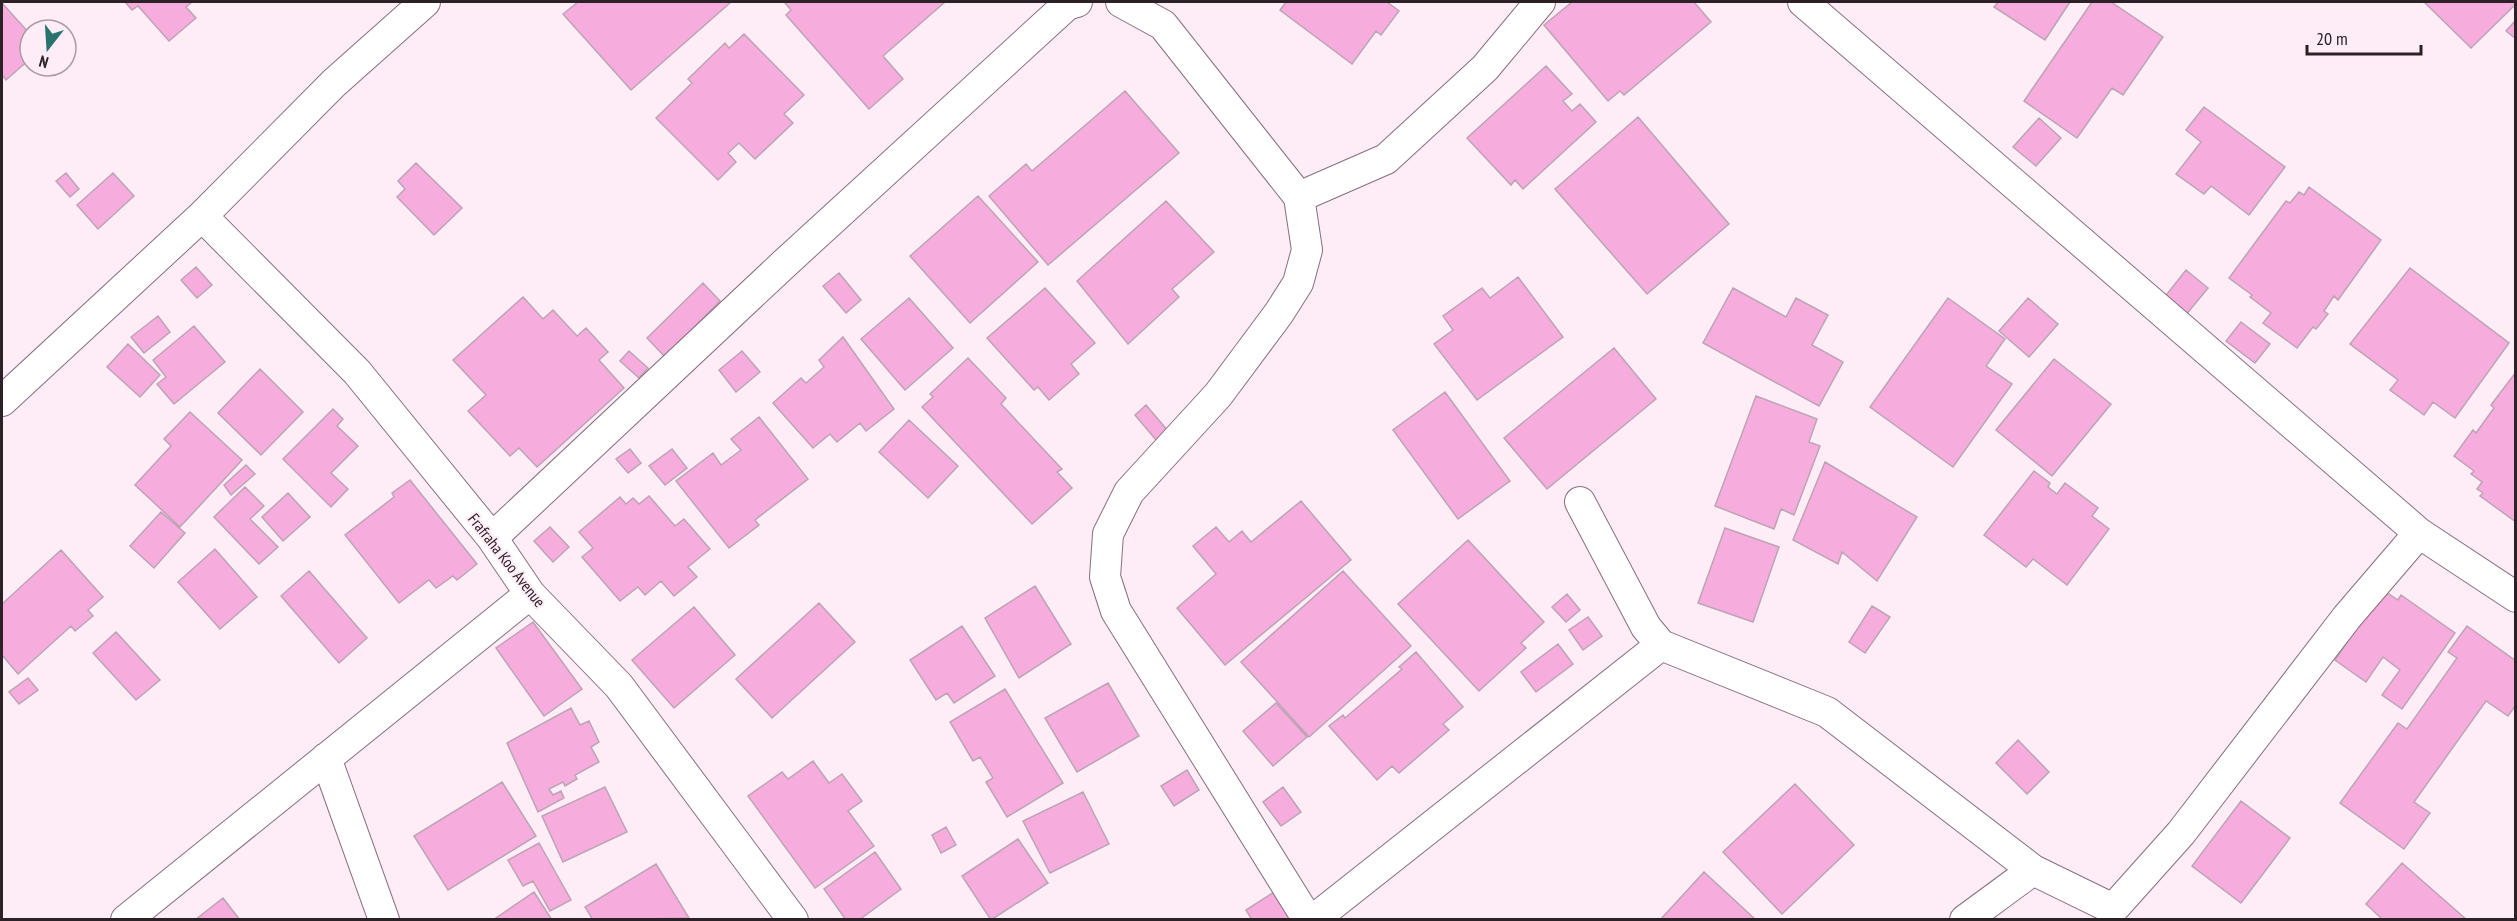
<svg xmlns="http://www.w3.org/2000/svg" width="2517" height="921" viewBox="0 0 2517 921" font-family="'PT Sans Narrow',sans-serif">
  <style>
    .building { fill: #f6acdd; stroke: #bda4b4; stroke-width: 1.5 }
    .lines { fill: none; stroke-linecap: round; stroke-linejoin: round }
    .street-casing { stroke: #876f7e; stroke-width: 32 }
    .street { stroke: #fff; stroke-width: 30 }
    .labels { text-anchor: middle; dominant-baseline: central; stroke-width: 4.5; stroke-linejoin: round; paint-order: stroke }
    .street-label { font-size: 16px; fill: #2b2127; stroke: #feedf7 }
  </style>
  <rect width="100%" height="100%" fill="#feedf7"/>
  <path class="building" d="M125,2h67l-6,5 10,11 -27,23 -31,-35 -6,4z
    M578,2h153l-100,88 -68,-76z
    M787,2h158l-62,54 20,23 -34,30 -83,-94 5,-5 -6,-7z
    M1286,2h101l12,9 -18,24 -5,-4 -24,33 -72,-54z
    M1572,2h122l17,20 -87,73 -4,-4 -12,10 -64,-76z
    M1998,2h72l-25,38 -51,-33z
    M2092,2h19l52,35 -40,58 -11,-7 -35,50 -53,-37z
    M2424,2h92v2l-45,44z
    M2,3l28,31v25l-24,21 -4,-5z
    M2516,20v19l-10,-8z
    M744,34l60,61 -20,19 9,9 -38,36 -16,-16 -11,10 8,9 -18,18 -62,-62 36,-35 -4,-4 37,-36 4,5z
    M1546,66l26,28 -9,7 9,10 8,-7 16,18 -73,67 -8,-9 -4,5 -44,-47z
    M1125,91l54,62 -131,112 -59,-69 37,-32 6,7z
    M2204,107l81,60 -36,48 -38,-29 -7,8 -28,-20 25,-32 -15,-12z
    M1638,117l91,107 -82,70 -92,-105z
    M2039,118l22,20 -25,28 -23,-19z
    M416,163l46,45 -28,27 -37,-38 8,-8 -7,-8z
    M66,173l13,16 -9,8 -14,-16z
    M113,173l21,23 -36,33 -21,-24z
    M2309,187l72,53 -43,60 -4,-4 -10,15 4,3 -12,15 -3,-2 -16,21 -34,-25 8,-10 -21,-16 2,-2 -23,-17 57,-77 4,2 9,-11 5,3z
    M978,196l60,66 -68,61 -60,-67z
    M1166,201l48,51 -42,37 7,8 -51,47 -51,-63z
    M196,267l16,18 -15,13 -16,-18z
    M2410,268l99,75 -54,75 -22,-16 -9,13 -34,-25 8,-10 -48,-36z
    M2186,270l22,18 -23,28 -22,-17z
    M839,273l22,27 -15,13 -23,-27z
    M1518,277l45,60 -86,63 -43,-56 19,-14 -10,-14 39,-28 8,10z
    M703,283l17,18 -55,56 -18,-19z
    M1045,288l50,55 -24,21 8,10 -30,26 -11,-13 -4,3 -47,-52z
    M1733,288l53,29 10,-19 32,17 -16,30 31,17 -24,44 -116,-63z
    M523,297l20,22 10,-9 24,26 9,-8 22,24 -9,8 25,28 -87,79 -18,-19 -9,8 -42,-45 18,-16 -33,-35z
    M909,298l44,50 -48,42 -44,-51z
    M1948,298l57,41 -19,27 26,18 -59,83 -83,-60z
    M2028,298l30,26 -29,33 -30,-26z
    M158,316l12,16 -26,21 -13,-16z
    M2241,322l29,22 -15,19 -29,-22z
    M194,326l31,36 -51,42 -17,-20 9,-7 -13,-17z
    M843,337l51,72 -28,22 -6,-8 -23,19 -7,-8 -17,14 -40,-45 28,-25 5,5 18,-16 -5,-7z
    M128,344l32,31 -20,22 -33,-30z
    M1614,348l42,51 -109,90 -43,-51z
    M629,351l19,17 -9,10 -19,-17z
    M742,351l18,21 -24,20 -17,-22z
    M968,358l38,40 -5,6 61,65 -5,3 15,16 -40,36 -110,-117 11,-10 -3,-3z
    M2054,359l57,45 -59,72 -56,-46z
    M260,369l43,43 -42,43 -43,-42z
    M2516,372v150l-36,-26 3,-3 -6,-4 5,-7 -11,-8 3,-3 -20,-15 19,-26 3,3 18,-25 -3,-3z
    M1445,392l65,89 -52,38 -65,-89z
    M1756,396l61,23 -8,23 11,4 -26,69 -13,-6 -7,20 -59,-23z
    M1146,405l22,26 -12,9 -21,-25z
    M333,409l10,10 -6,7 21,20 -27,27 17,16 -17,18 -48,-48z
    M190,412l52,48 -62,67 -45,-42 36,-39 -7,-7z
    M759,417l49,62 -53,41 4,5 -30,23 -53,-67 37,-28 8,12 20,-15 -10,-11z
    M909,420l49,46 -30,32 -49,-46z
    M630,449l11,14 -13,10 -12,-14z
    M672,449l15,19 -22,17 -16,-19z
    M1825,462l92,55 -40,64 -35,-29 -4,12 -45,-24z
    M246,465l9,9 -24,21 -7,-10z
    M2034,471l16,12 -2,4 9,7 8,-11 33,25 -6,8 17,13 -42,56 -34,-26 -7,8 -42,-32z
    M410,480l67,84 -20,16 -4,-4 -17,12 -7,-8 -30,23 -54,-68 49,-38 -2,-4z
    M245,487l19,19 -14,13 28,28 -19,17 -45,-47z
    M288,493l22,24 -27,24 -21,-24z
    M649,496l26,30 9,-7 26,30 -22,18 9,10 -23,19 -13,-15 -16,14 -7,-8 -18,14 -38,-44 11,-9 -14,-16 41,-35 6,7 7,-6 6,6z
    M1301,501l50,59 -126,105 -48,-57 39,-34 -23,-28 23,-19 13,15 13,-11 9,11z
    M161,512l24,21 -31,35 -24,-22z
    M550,527l19,20 -16,15 -19,-21z
    M1725,528l54,19 -26,75 -55,-19z
    M1468,540l76,82 -23,21 5,5 -47,43 -81,-87z
    M215,549l42,48 -37,32 -42,-47z
    M61,550l42,47 -15,13 5,6 -18,15 -4,-5 -53,48 -16,-19v-51z
    M309,571l58,67 -28,25 -58,-67z
    M1343,571l68,75 -102,91 -68,-75z
    M1035,586l36,58 -52,34 -34,-60z
    M2383,590l15,10 3,-5 54,38 -53,76 -20,-14 18,-25 -17,-13 -17,25 -31,-22z
    M1567,594l13,16 -14,12 -14,-15z
    M819,603l36,39 -83,76 -36,-39z
    M1872,606l18,11 -25,36 -16,-11z
    M694,607l41,48 -61,53 -42,-48z
    M1588,617l14,19 -19,14 -14,-20z
    M533,622l49,67 -38,27 -48,-68z
    M962,626l33,50 -41,27 -7,-10 -11,7 -26,-40z
    M2467,626l49,35v44l-8,11 -22,-15 -72,101 16,11 -26,36 -64,-46 58,-80 9,6 50,-71 -9,-6z
    M116,632l44,48 -24,20 -43,-47z
    M1558,644l15,20 -37,28 -15,-20z
    M1416,652l47,55 -20,17 6,6 -50,43 -7,-7 -15,14 -48,-54 14,-11 2,3 57,-49 -3,-2z
    M28,678l10,12 -19,14 -10,-12z
    M1108,683l31,53 -62,36 -32,-54z
    M1005,689l58,94 -56,34 -21,-35 7,-4 -13,-21 -7,4 -23,-39z
    M1276,703l31,34 -34,29 -30,-35z
    M571,708l9,17 9,-4 10,21 -8,5 8,15 -24,13 2,4 -12,7 -2,-4 -14,7 4,6 8,-4 3,7 -26,14 -31,-69z
    M2018,740l31,32 -22,22 -31,-31z
    M813,761l16,22 13,-9 20,27 -14,10 26,35 -59,42 -67,-92 34,-24 6,7z
    M1187,770l12,20 -25,16 -13,-20z
    M502,782l34,54 -88,54 -34,-54z
    M1795,784l59,61 -72,69 -59,-62z
    M605,787l22,45 -64,30 -21,-46z
    M1283,787l18,25 -20,14 -18,-24z
    M1083,792l26,52 -59,29 -27,-52z
    M2241,801l49,37 -49,65 -49,-37z
    M946,827l10,18 -15,8 -9,-18z
    M1018,839l30,44 -57,37 -29,-44z
    M539,843l32,57 -21,11 -17,-30 -10,5 -15,-26z
    M875,852l26,37 -42,31h-13l-22,-31z
    M2402,863l65,57h-84l-17,-16z
    M656,864l33,54 -96,2 -8,-13z
    M1704,872l52,48h-96z
    M534,892l18,28h-59z
    M1274,892l17,28h-39l-6,-10z
    M223,898l17,22h-45z"/>
  <g class="lines">
    <defs>
      <path id="street" d="M1121,2l42,23 136,172 8,53 -9,33 -19,30 -61,82 -89,97 -21,42 -3,43 11,34 192,309
        M1803,2l616,531 97,64
        M1299,197l87,-38 99,-91 55,-66
        M202,216l155,156 135,166 38,56 89,92 174,234
        M2,401l200,-185 132,-133 91,-81
        M1580,502l66,125 15,18 166,67 206,158
        M492,538l292,-274 283,-259 10,-3
        M326,758l58,162
        M126,920l404,-326
        M1313,920l348,-275
        M1965,920l68,-50 80,39 68,-76 166,-216 72,-84"/>
    </defs>
    <use href="#street" class="street-casing"/>
    <use href="#street" class="street"/>
  </g>
  <g class="labels">
    <g class="street-label">
      <text transform="translate(507 560) rotate(52)">Frafraha Koo Avenue</text>
    </g>
  </g>
  <rect width="2517" height="921" fill="none" stroke="#2b2127" stroke-width="6"/>
  <g transform="translate(48 48) rotate(197)"><circle r="28" fill="#feedf7" stroke="#aa9ba4" stroke-width="1.5"/>
  <path d="M0-4.5L10 22L0 15L-10 22Z" fill="#29726e"/>
  <text y="-9" font-size="16" font-weight="bold" text-anchor="middle" fill="#2b2127">N</text>
  </g>
  <path d="M2307 45v9h114v-9" fill="none" stroke="#2b2127" stroke-width="3"/>
  <text x="2316" y="45" font-size="18" fill="#2b2127" stroke="#feedf7" stroke-width="4.5" paint-order="stroke">20 m</text>
</svg>
